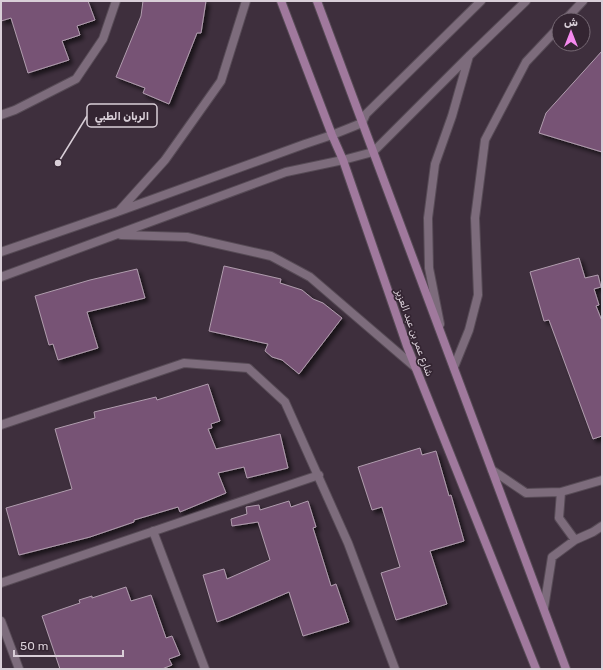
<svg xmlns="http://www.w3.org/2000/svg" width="603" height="670" viewBox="0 0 603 670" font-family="Rubik,'Noto Sans Arabic',sans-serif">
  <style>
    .building { fill: #775274; stroke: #b09dae; filter: url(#shadow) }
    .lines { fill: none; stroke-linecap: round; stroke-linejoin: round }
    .minor-casing { stroke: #574b56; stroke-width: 10 }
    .tertiary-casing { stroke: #574b56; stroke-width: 10 }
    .secondary-casing { stroke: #574b56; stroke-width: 10 }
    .minor { stroke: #7d6c7c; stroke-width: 8 }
    .tertiary { stroke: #7d6c7c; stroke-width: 8 }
    .secondary { stroke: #a0799d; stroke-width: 8 }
    .labels { text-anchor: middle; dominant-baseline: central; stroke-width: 3.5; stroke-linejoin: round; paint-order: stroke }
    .street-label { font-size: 10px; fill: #d9cfd8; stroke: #342532 }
    .leader { fill: none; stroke: #d9cfd8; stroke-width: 1.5 }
    .callout-dot { fill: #d9cfd8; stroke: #342532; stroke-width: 1.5 }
    .callout { fill: #342532; stroke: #d9cfd8; stroke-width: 1.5 }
    .callout-label { font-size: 11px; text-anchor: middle; font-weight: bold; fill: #d9cfd8 }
  </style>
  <defs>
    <filter id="shadow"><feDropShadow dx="3.5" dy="3.5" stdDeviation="2" flood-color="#0009"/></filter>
  </defs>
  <rect width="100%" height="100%" fill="#3e2f3d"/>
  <path class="building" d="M1,1h87l7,19 -18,6 3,9 -18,6 7,19 -41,13 -17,-55 -10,3z
    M143,1h63l-5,32h-4l-28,71 -26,-11 2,-5 -29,-11 25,-61z
    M602,51v101l-63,-19 7,-20z
    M579,258l6,20 13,-3 3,12 -7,2 5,16 -3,1 6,15v115l-9,3 -44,-119 -5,1 -14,-49z
    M224,266l57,13 -1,4 22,7 11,9 10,4 19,15 -43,56 -17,-14 -10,-3 -7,-6 3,-7 -59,-13z
    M137,269l8,29 -58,14 11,36 -40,12 -5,-16 -4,1 -14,-49 55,-16z
    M208,384l12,37 -9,3 1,4 -4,1 8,20 64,-15 8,34 -41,10 -3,-11 -26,6 8,20 -46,19 -2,-5 -44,13v2l-44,15 -71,18 -13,-47 66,-19 -17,-60 40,-11 -1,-6 62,-15 1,3z
    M420,448l2,7 14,-4 13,45 2,-1 13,46 -34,10 17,53 -51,16 -15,-47 19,-6 -18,-60 -10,3 -14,-43z
    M289,501l2,6 17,-6 8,26 -3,1 18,58 5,-2 13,38 -46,14 -14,-44 -61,26 -11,4 -14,-47 21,-6 3,10 43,-19 -12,-38 -26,4 -1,-7 16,-5 -1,-7 13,-2 1,5z
    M126,587l5,14 20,-6 15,43 6,-2 8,19 -11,4 3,6 -10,4h-102l-18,-53 38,-13 -1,-3 13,-4v2z"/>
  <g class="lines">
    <defs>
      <path id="minor" d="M565,20l18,-19
        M1,115l14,-5 61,-31 27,-40 13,-38
        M454,367l15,-37 9,-35 -3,-77 10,-78 41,-78 33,-35
        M1,425l183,-62 64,5 37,34 63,141 47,126
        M153,531l52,138
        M1,583l318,-108
        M1,621l18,48"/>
      <path id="tertiary" d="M119,211l46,-51 56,-79 25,-80
        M121,235l66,2 84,19 39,21 106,91
        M1,252l116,-40 188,-68 27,-9 30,-12 4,-9 115,-113
        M1,277l285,-105 57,-12 30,-8 97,-97 56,-54
        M440,324l-11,-56 -1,-50 7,-54 17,-48 17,-60
        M492,470l34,23 35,-1 41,-12
        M561,492l-2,26 16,22
        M544,608l8,-51 23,-17 18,-8 9,-6"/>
      <path id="secondary" d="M281,1l51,134 11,25 64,186 129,323
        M317,1l249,668"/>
    </defs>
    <use href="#minor" class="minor-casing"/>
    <use href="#tertiary" class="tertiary-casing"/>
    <use href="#secondary" class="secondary-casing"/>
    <use href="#minor" class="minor"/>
    <use href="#tertiary" class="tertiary"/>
    <use href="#secondary" class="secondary"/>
  </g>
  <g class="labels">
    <g class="street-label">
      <text transform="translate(414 333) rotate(70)">شارع عمر بن عبد العزيز</text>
    </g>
  </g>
  <path class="leader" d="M58 163L87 116"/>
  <circle class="callout-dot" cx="58" cy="163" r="4"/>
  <rect class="callout" x="87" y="104" width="70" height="23" rx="4"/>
  <g class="callout-label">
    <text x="122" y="120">الربان الطبي</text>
  </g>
  <rect width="603" height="670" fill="none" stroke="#d9cfd8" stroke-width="4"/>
  <g transform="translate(571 32)"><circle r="19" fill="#342532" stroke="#766974"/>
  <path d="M0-3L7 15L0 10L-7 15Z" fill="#f589ee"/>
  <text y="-6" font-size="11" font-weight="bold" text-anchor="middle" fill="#d9cfd8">ش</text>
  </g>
  <path d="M14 650v6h109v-6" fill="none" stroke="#d9cfd8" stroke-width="2"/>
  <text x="20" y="650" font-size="12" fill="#d9cfd8" stroke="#342532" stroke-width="3" paint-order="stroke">50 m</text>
</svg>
